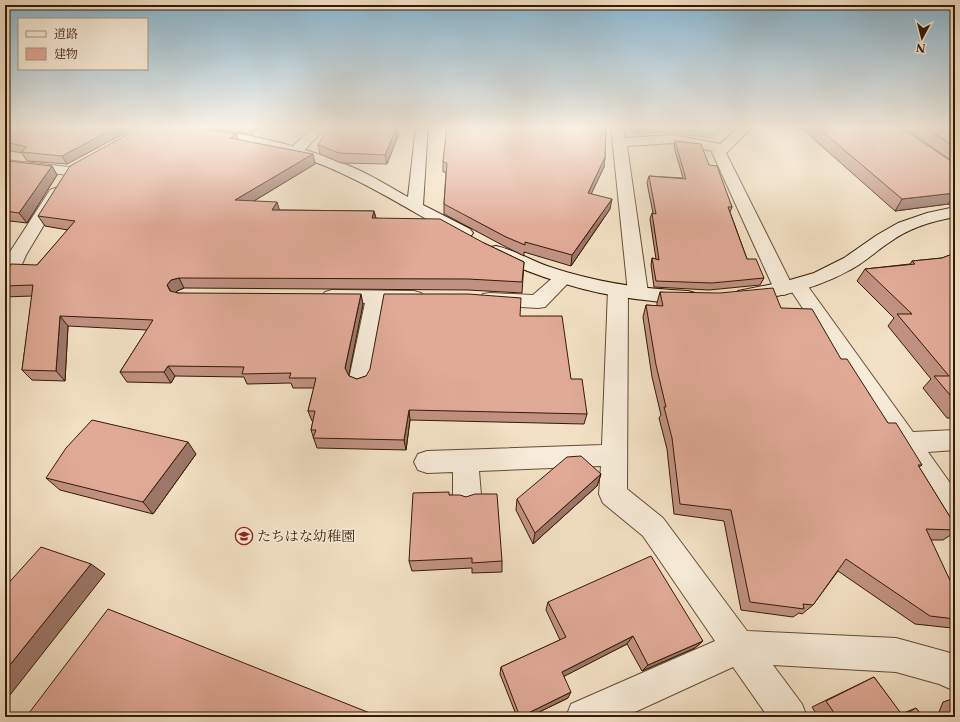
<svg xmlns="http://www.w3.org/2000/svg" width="960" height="722" viewBox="0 0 960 722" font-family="'Libre Caslon Text','Noto Serif JP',serif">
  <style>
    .water { fill: #9bbdb6; stroke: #737c6f }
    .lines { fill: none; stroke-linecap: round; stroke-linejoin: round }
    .shore { stroke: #686c5e; stroke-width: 1 }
    .street-casing { stroke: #654c35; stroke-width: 2 }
    .secondary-casing { stroke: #361a05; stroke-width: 2 }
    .street { fill: #f7ecd9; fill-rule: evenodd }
    .secondary { fill: #f7ecd9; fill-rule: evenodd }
    .wall { fill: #c19282; stroke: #361a05 }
    .shaded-wall { fill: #9d776a; stroke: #361a05 }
    .building { fill: #e0aa97; stroke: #361a05 }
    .labels { text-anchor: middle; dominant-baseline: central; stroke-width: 3; stroke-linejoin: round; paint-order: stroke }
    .near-poi-label { font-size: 14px; fill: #361a05; stroke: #f7ecd9; text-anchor: start }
  </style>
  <rect width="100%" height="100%" fill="#f3e1c5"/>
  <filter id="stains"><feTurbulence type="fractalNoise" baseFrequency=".005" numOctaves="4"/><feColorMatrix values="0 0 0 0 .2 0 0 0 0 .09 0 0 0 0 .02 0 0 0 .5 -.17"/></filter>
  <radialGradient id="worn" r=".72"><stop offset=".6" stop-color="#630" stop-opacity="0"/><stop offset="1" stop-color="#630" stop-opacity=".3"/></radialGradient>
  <path class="water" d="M631,126h97l-17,12 -43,-6 -31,2 -5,-3z"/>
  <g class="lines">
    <path class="shore" d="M635,126l3,4 31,-2 40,6 13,-8"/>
    <defs>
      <path id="street" d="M314,126h13l-26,28 -5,1 -5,-1 -2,-3 2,-3z
        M611,126h12l2,12 48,-3 47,9 20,-18h13l-27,27 64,128 7,-2 7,2 109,151 42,-2v20l-27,2 27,38v36l-10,-4 -153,-230 -8,3 -7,-2 -3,-4 -62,-137 1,-1 -40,-8 -46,3 21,147 -3,4 -7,2 -7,-2 -3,-4z
        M5,160l64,7 5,1 2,3 -2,3 -5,1 -64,-7z
        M55,188l5,2 3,3 -37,62 -14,32 -7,2v-27l3,-7 42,-65z
        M564,272l7,2 2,4 -28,29 -7,1 -48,-3 -7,-1 -3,-5 3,-5 7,-1 43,2 24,-21z
        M618,284l7,2 3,4 -1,199 36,29 84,113 149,7 51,14 8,3v36l-16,-7 -43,-12 -123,-7 29,39 5,13h-39l-35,-50 -109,50h-58l5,-13 144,-63 -72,-105 -40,-33 -4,-9 2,-28 -122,5 2,24 -4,9 -10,3 -10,-3 -4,-9v-23l-26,1 -9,-3 -4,-8 4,-8 9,-3 175,-6 6,-155 3,-4z
        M332,290l82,1 7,2 3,4 -3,4 -7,2h-29l-14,76 -3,6 -8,3 -8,-3 -3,-6 16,-76 -33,-1 -7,-2 -3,-4 3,-4z"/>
      <path id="secondary" d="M157,126c62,0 138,16 195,41 19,8 38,20 56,30l8,-71h12l-5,79 47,24 3,4 -3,4 -6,1 -6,-1c-54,-30 -107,-65 -166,-83 -42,-12 -86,-17 -129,-24l-5,-1z
        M955,207v10c-23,4 -46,11 -65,25 -14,9 -26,21 -40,28 -23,13 -48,21 -73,26 -12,3 -26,7 -39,3l-3,-4 3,-4 45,-9 31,-9 30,-15 33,-23 21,-12 29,-10z
        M496,246c19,4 36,15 54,21 45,15 91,22 138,24l7,2 3,4 -3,4c-13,4 -29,2 -42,0 -58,-5 -112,-22 -163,-46l-3,-4 3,-4z"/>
    </defs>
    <use href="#street" class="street-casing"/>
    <use href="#secondary" class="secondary-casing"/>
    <use href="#street" class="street"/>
    <use href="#secondary" class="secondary"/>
  </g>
  <path class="wall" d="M5,126h133l-71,38 -40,-3 -5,-8 -17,-3z
    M185,126h78l-12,8 -60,-8z
    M443,126h163l-1,31 -1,10 -13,26 19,16 -39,57 -47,-14v4l-18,-9 -62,-33v-10l2,-32h-3v-10l4,-36z
    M799,126h100l56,38v42h-4l-3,-2 -53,7z
    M902,126h53v37z
    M398,136l-11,28 -46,-1 -21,-9 -2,-9z
    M238,140l77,24 -61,37 25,9 95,1 2,7 108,25 40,19 -2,31 -54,-3 -284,-2 -7,3 -2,1 3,1 185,11 -15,71 1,1 8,3 9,-3 154,-60 51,63 16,35 -3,10 -174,-4 -4,30 -89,-2 -6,-18 2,-9h-1l-4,-10 6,-23h-21l-2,-5 -44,1 -3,-7 -69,-1 -4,7 -44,-1 -7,-10 27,-42 -79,-4 -3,55 -33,-1 -10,-10 10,-74 -27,1v-11l32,-21 31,-35 -23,-4 -7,-10z
    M675,141l34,24 23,42 -2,5 17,47 17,19 -4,7 -51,5 -55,-3 -3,-22 1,-7 4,1 -6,-40 2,-6h1l-6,-30 2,-7 34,2 -9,-31z
    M5,164l47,2 5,9 -30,48 -17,-2 -5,7z
    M955,253v165h-8l-24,-30 8,-9 -43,-53 6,-8 -37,-37 8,-12 45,-5 2,-3 30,-3z
    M660,292l121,16 60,51 47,64 34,42 -3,2 36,58v7l-12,8h-13l25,51v36l-3,1 -37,-4 -77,-53 -25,34 -11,9 -3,-1 -6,4 -52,-7 -17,-89 -50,-7 -7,-65 -8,-31 2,-3 -9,-38 -9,-60 3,-12 11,1v-3z
    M196,454l-43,60 -93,-24 -14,-12z
    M601,474l-4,12 -64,58 -17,-34 1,-11z
    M449,495l17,2 36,64v11l-30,1v-5l-60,3 -3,-10z
    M548,602l155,39 -8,7 -53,23 -15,-27 -63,32 4,22 -39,19h-12l-17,-43 1,-7 59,-27 -14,-30z
    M874,677l27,37 15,-6 7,9h-105l-6,-10z
    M955,698v19h-18l6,-15z"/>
  <path class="shaded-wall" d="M118,126h20l-71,38 -5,-8z
    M248,126h15l-12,8z
    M397,127l1,9 -11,28 -2,-9z
    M236,134l3,9 -9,-5z
    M313,154l2,10 -76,46 -4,-10z
    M605,157l-1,10 -17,36 1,-10z
    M52,166l5,9 -30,48 -8,-10z
    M955,193v1l-7,10 -53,7 7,-12z
    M612,199l-2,10 -39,57 1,-11z
    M277,202l3,10 -8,-2z
    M374,211l2,10 -4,-3z
    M5,214l5,7 -5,7z
    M179,278l5,10 -7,3 -4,4 -6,-10 4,-5z
    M361,294l2,10 -15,75 -3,-11z
    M60,316l8,10 -3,55 -9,-10z
    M168,366l7,10 -4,7 -7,-11z
    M409,410l1,10 -4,30 -2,-10z
    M188,442l8,12 -43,60 -10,-12z
    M601,474l-4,12 -64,58 2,-11z
    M91,564l14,10 -95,121 -5,-2v-22z
    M633,636l-6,8 -68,35 3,-7z
    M703,641l-8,7 -53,23 6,-6z
    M571,692l-3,6 -39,19h-9z"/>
  <path class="building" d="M5,126h113l-56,30 -41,-4 6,-5 -22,-5z
    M143,126h36l57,8 -6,4 83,16 -78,46 42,2 -5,8 102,1 -2,7 68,1 44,24 40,19 -2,20 -54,-3 -289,-1 -8,2 -4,5 3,6 8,2 183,1 -16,74 4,8 8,3 9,-3 4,-7 14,-75h84l53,4 -1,18h42l9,63h11l5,35 -178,-4 -5,30 -91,-2 3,-8h-5l4,-19h-7l8,-33h-27l2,-5 -49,1 2,-7 -76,-1 -4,6h-44l33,-52 -93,-4 -4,55 -34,-1 11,-85 -28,1v-9l6,-13 26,1 38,-44 -37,-5 32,-50z
    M330,126h45l22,1 -12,28 -46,-2 -21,-8z
    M447,126h159l-1,31 -17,36 24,6 -40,56 -47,-13v3l-19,-8 -62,-33 3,-41 -4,-1z
    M816,126h83l56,38v29l-53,6z
    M923,126h32v21z
    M675,141l26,3 8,21 8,1 15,41h-4l19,52h9l8,19 -52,5 -56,-2 -4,-23 7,2 -7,-47 4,1 -7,-38 37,3z
    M8,161l44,5 -33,47 -14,-2v-47z
    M955,253v148l-21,-25h15l-52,-62h15l-47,-45 50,-5 -3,-3 30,-3z
    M773,288l8,20 31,1 29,50h6l41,64h8l26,42h-4l37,60v5l-29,-1 29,62v28l-25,-3 -84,-57 -33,46 -10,-1 1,5 -54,-7 -19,-92 -51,-6 -8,-66 -8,-31h2l-10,-42 -10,-60 17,1 -3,-14 60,1z
    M92,420l96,22 -45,60 -97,-24 20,-30z
    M581,456l20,18 -66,59 -18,-34 50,-42z
    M449,492v3h11l6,2 9,-3h22l5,67 -30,2v-5l-63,3 4,-68z
    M41,547l50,17 -86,107v-84z
    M651,556l52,85 -55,24 -15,-29 -71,36 9,20 -51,25 -19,-50 65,-30 -18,-35z
    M108,609l272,108h-354z
    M874,677l29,39 13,-8 7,9h-86l-11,-16z"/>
  <linearGradient id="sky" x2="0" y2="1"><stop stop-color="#89b8d4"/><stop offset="0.56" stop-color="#faf2e5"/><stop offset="1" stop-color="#faf2e5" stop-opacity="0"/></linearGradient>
  <rect width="960" height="227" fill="url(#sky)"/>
  <defs>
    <symbol id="school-ring" viewBox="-11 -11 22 22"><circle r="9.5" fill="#f7ecd9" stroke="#8f2418" stroke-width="1.5"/><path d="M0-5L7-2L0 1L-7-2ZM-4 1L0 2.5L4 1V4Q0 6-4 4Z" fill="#8f2418"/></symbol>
  </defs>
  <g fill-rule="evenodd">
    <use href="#school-ring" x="234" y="526" width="20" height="20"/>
  </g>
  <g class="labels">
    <g class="near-poi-label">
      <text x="257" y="536">たちはな幼稚園</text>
    </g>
  </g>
  <rect width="960" height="722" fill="none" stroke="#f3e1c5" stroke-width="20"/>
  <rect x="6" y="6" width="948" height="710" fill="none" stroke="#361a05" stroke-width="2"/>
  <rect x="10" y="10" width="940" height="702" fill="none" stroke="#361a05"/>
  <rect x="18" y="18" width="130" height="52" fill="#f7ecd9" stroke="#aa9884"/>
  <rect x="26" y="31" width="20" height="6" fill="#f7ecd9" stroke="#aa9884"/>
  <text x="54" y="38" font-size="12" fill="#361a05">道路</text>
  <rect x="26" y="48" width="20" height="12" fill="#e0aa97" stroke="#aa9884"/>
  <text x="54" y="58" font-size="12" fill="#361a05">建物</text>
  <g transform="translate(922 38) rotate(187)" stroke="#f7ecd9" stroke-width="3" paint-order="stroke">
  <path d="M0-3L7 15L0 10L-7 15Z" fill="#361a05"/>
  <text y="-6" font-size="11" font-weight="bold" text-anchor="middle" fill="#361a05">N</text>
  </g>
  <rect width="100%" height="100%" filter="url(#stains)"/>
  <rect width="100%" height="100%" fill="url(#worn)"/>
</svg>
